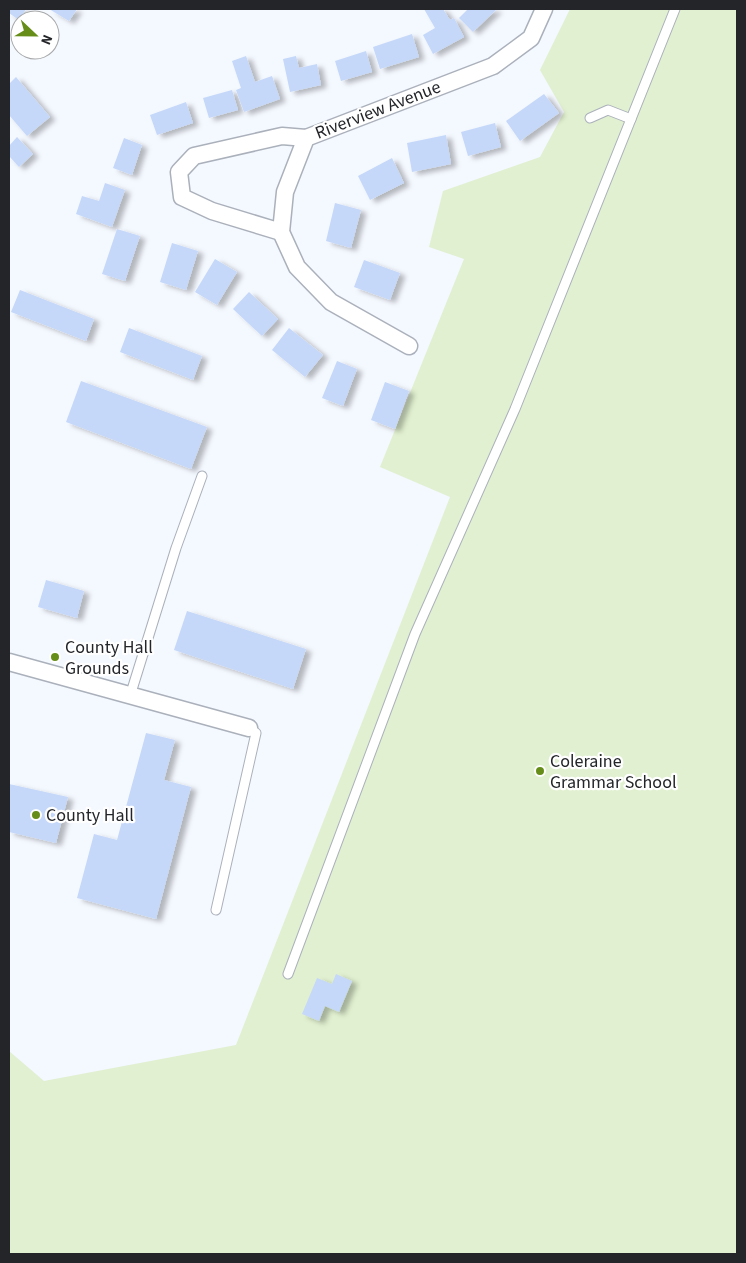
<svg xmlns="http://www.w3.org/2000/svg" width="746" height="1263" viewBox="0 0 746 1263" font-family="'Source Sans 3',sans-serif">
  <defs>
    <filter id="shadow"><feDropShadow dx="5.5" dy="3" stdDeviation="2.5" flood-color="#0004"/></filter>
  </defs>
  <rect width="100%" height="100%" fill="#f4f8ff"/>
  <path fill="#e1f0d0" d="M570,9H737V1254H9V1051L44,1081L236,1045L450,497L380,467L464,259L429,247L443,191L540,157L564,112L540,70Z"/>
  <g fill="#c5d8f9" filter="url(#shadow)">
    <path d="M9,9H26L19,20L9,13Z"/>
    <path d="M49,9H77L69,21Z"/>
    <path d="M424,9H443L450,20L454,18L464,37L433,54L423,35L435,28Z"/>
    <path d="M468,9H497L473,32L459,18Z"/>
    <path d="M412,34L419,57L380,69L373,47Z"/>
    <path d="M366,51L372,72L341,81L335,61Z"/>
    <path d="M246,56L255,82L272,76L280,99L244,112L236,90L241,88L232,61Z"/>
    <path d="M296,56L299,68L317,64L321,85L290,92L283,59Z"/>
    <path d="M16,77L50,117L27,136L9,115V84Z"/>
    <path d="M232,90L238,110L209,118L203,98Z"/>
    <path d="M544,94L559,113L520,141L506,121Z"/>
    <path d="M186,102L193,123L157,135L150,115Z"/>
    <path d="M495,123L501,147L468,156L461,132Z"/>
    <path d="M446,135L451,164L412,172L407,143Z"/>
    <path d="M17,137L33,154L19,167L9,156V146Z"/>
    <path d="M124,138L142,145L132,175L113,168Z"/>
    <path d="M392,158L404,183L370,200L358,176Z"/>
    <path d="M105,183L125,190L112,227L76,214L82,196L99,201Z"/>
    <path d="M335,203L361,210L351,248L326,241Z"/>
    <path d="M117,229L140,236L125,281L102,274Z"/>
    <path d="M172,243L198,251L186,290L160,282Z"/>
    <path d="M215,259L237,272L217,305L195,292Z"/>
    <path d="M364,260L400,273L390,300L354,287Z"/>
    <path d="M20,290L94,319L86,341L11,312Z"/>
    <path d="M249,292L278,319L262,336L233,309Z"/>
    <path d="M129,328L202,356L193,380L120,352Z"/>
    <path d="M289,328L323,355L305,377L272,350Z"/>
    <path d="M337,361L357,369L343,406L322,398Z"/>
    <path d="M81,381L207,427L191,469L66,422Z"/>
    <path d="M385,382L409,391L395,429L371,420Z"/>
    <path d="M46,580L84,591L77,618L38,607Z"/>
    <path d="M187,611L306,649L293,689L174,650Z"/>
    <path d="M146,733L175,740L164,780L191,787L156,919L77,898L94,834L117,840Z"/>
    <path d="M9,784L68,797L56,843L9,832Z"/>
    <path d="M336,974L352,981L339,1012L325,1006L319,1021L302,1014L317,978L332,984Z"/>
  </g>
  <g fill="none" stroke-linecap="round" stroke-linejoin="round">
    <g stroke="#abb1bb" stroke-width="11">
      <g id="service">
        <path d="M590,118L608,110L631,119"/>
        <path d="M130,696L176,548L202,476"/>
        <path d="M216,910L256,733L249,728"/>
        <path d="M288,974L415,634L515,409L675,9"/>
      </g>
    </g>
    <g stroke="#abb1bb" stroke-width="19">
      <g id="minor">
        <path d="M281,232L212,211L182,197L179,172L194,156L282,136L306,138"/>
        <path d="M409,346L331,302L297,267L281,232L285,192L306,138L493,66L531,38L544,9"/>
        <path d="M9,662L249,728"/>
      </g>
    </g>
    <use href="#service" stroke="#fff" stroke-width="9"/>
    <use href="#minor" stroke="#fff" stroke-width="16"/>
  </g>
  <g fill="#668d18" stroke="#fff" stroke-width="2">
    <circle cx="55" cy="657" r="5"/>
    <circle cx="540" cy="771" r="5"/>
    <circle cx="36" cy="815" r="5"/>
  </g>
  <g text-anchor="middle" dominant-baseline="central" stroke-width="4.5" stroke-linejoin="round" paint-order="stroke">
    <g font-size="18" fill="#232529" stroke="#fff">
      <text transform="translate(378 110) rotate(-21)">Riverview Avenue</text>
    </g>
    <g font-size="18" fill="#232529" stroke="#fff" text-anchor="start">
      <text x="65" y="647">County Hall<tspan x="65" dy="21">Grounds</tspan></text>
      <text x="550" y="761">Coleraine<tspan x="550" dy="21">Grammar School</tspan></text>
      <text x="46" y="815">County Hall</text>
    </g>
  </g>
  <rect width="746" height="1263" fill="none" stroke="#232529" stroke-width="20"/>
  <g transform="translate(35 35) rotate(112)"><circle r="24" fill="#ffffff" stroke="#a7a8a9"/>
  <path d="M0-4L9 19L0 12L-9 19Z" fill="#668d18"/>
  <text y="-8" font-size="14" font-weight="bold" text-anchor="middle" fill="#232529">N</text>
  </g>
</svg>
